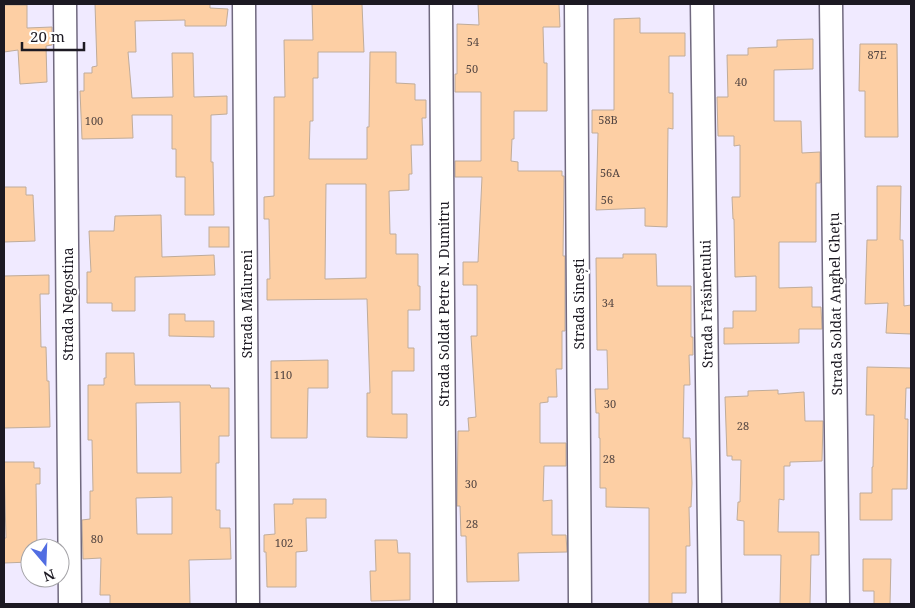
<svg xmlns="http://www.w3.org/2000/svg" width="915" height="608" viewBox="0 0 915 608" font-family="'Noto Serif',serif">
  <rect width="100%" height="100%" fill="#f0eaff"/>
  <g fill="#fdcfa4" stroke="#c0ac9a" fill-rule="evenodd">
    <path d="M95,4H210V8L228,9L226,26H185V20L135,21L136,52H128L132,98L173,97L172,53H193L194,97L227,96V114L211,115V162H213L214,215H185V177H176V149H172V115H132L133,138L82,139L80,91H84V73H92V67L97,66Z"/>
    <path d="M312,4H362L364,52H318V78H313V121H310L309,159H367V127H369L370,52H396V83L415,84V100H426V118H422L423,145H411L412,174H409V190L389,191L390,234H396V254H418V286H420V310H408V348H414V371H392V414H407V438L367,437V393H370L367,299L267,300V279H270L269,219H264V197L274,196V97H285L284,40H313ZM326,184H366V278L325,279Z"/>
    <path d="M478,4H559L560,27H543L544,63H547V111H514V139H512L511,161L518,162V171H562V176H564L563,256H565V331H562V369H556L557,397H548V402L540,403V443H566V466H544L543,501L552,500V535H566L567,552L518,553L519,581L467,582L466,536H461L460,506H457L458,431H469L468,418L476,417L471,336H477V285H463V262H478L482,177H455V161H481V92H455V74H457V24L479,25Z"/>
    <path d="M4,5H27V28L52,27V45L46,46L47,82L20,84L18,50L4,52Z"/>
    <path d="M640,18V33H685V56H669V93H673V129L668,128L667,227L645,226V208L596,210L598,133H592V110H614V19Z"/>
    <path d="M813,39V69L774,70V121H801L802,153L820,152V183H816V242H779V288L812,287V307H821L822,329H799V343L724,344V328H733V311H756V276L735,277L734,219H733L732,197H740V145L734,146V136H718L717,97H728L727,55H748V48L777,47V40Z"/>
    <path d="M860,44H897L898,137H865V91H859Z"/>
    <path d="M877,186H901L900,240H903L904,306L911,305V334L886,333L888,303L865,304L867,240H877Z"/>
    <path d="M4,187H26V195H33L35,241L4,242Z"/>
    <path d="M161,215L162,257L214,255L215,275L135,277V311H112V303H87V272H91L89,231H114L115,216Z"/>
    <rect x="209" y="227" width="20" height="20"/>
    <path d="M623,254H656L657,286H691V337H693V355H689L690,385H684L683,438H690L692,483L691,507H689L690,546H686V593H672V604H649V508L606,507V488H600V438H599V413H596L595,389H608L607,350H597L596,258H623Z"/>
    <path d="M49,275V294H40L41,347H46L47,381H49L50,427L4,428V276Z"/>
    <path d="M169,314H185V321H214V337L169,336Z"/>
    <path d="M106,353H134L135,385H210L211,388H229V436H219V463H216V510H220V528H230L231,559L189,560L190,604H110V595H100L101,558L83,559L82,520L90,519V491H93L92,440H88V385H104V378H106ZM180,402L181,473H137L136,403ZM172,497V534H137L136,498Z"/>
    <path d="M328,360V388H308L307,438H271V361Z"/>
    <path d="M867,367L911,368V388H906L905,419H908L907,489H892V520H860V493H872V467H873L874,415H866Z"/>
    <path d="M778,390V394L804,392L805,421H823L822,461L790,462V466H784V500L779,499L778,532H819V555H811L810,604H780L781,555H744V521L737,520L738,502H740L741,460H732V456H727L725,397L748,396V391Z"/>
    <path d="M4,462H34V468H40V484H36L37,548H30V562L4,563V538H6Z"/>
    <path d="M293,499H326V518H306L307,551L296,552V587H267L266,552H264V535L275,534L274,504H293Z"/>
    <path d="M375,540H397L398,553H410V600L371,601L370,571H376Z"/>
    <path d="M863,559H891L890,604H874V591H863Z"/>
  </g>
  <g fill="none" stroke-linecap="round" stroke-linejoin="round">
    <g stroke="#70697f" stroke-width="25">
      <g id="minor">
        <path d="M65,4L70,604"/>
        <path d="M244,4L248,604"/>
        <path d="M441,4L445,604"/>
        <path d="M576,4L580,604"/>
        <path d="M702,4L710,604"/>
        <path d="M831,4L838,604"/>
      </g>
    </g>
    <use href="#minor" stroke="#fff" stroke-width="22"/>
  </g>
  <g text-anchor="middle" dominant-baseline="central" stroke-width="4.5" stroke-linejoin="round" paint-order="stroke">
    <g font-size="11" fill="#544642">
      <text x="473" y="41">54</text>
      <text x="877" y="54">87E</text>
      <text x="472" y="68">50</text>
      <text x="741" y="81">40</text>
      <text x="608" y="119">58B</text>
      <text x="94" y="120">100</text>
      <text x="610" y="172">56A</text>
      <text x="607" y="199">56</text>
      <text x="608" y="302">34</text>
      <text x="283" y="374">110</text>
      <text x="610" y="403">30</text>
      <text x="743" y="425">28</text>
      <text x="609" y="458">28</text>
      <text x="471" y="483">30</text>
      <text x="472" y="523">28</text>
      <text x="97" y="538">80</text>
      <text x="284" y="542">102</text>
    </g>
    <g font-size="14" fill="#1c1922" stroke="#fff">
      <text transform="translate(67 304) rotate(-90)">Strada Negostina</text>
      <text transform="translate(246 304) rotate(-90)">Strada Mălureni</text>
      <text transform="translate(443 304) rotate(-90)">Strada Soldat Petre N. Dumitru</text>
      <text transform="translate(578 304) rotate(-90)">Strada Sinești</text>
      <text transform="translate(706 304) rotate(-91)">Strada Frăsinetului</text>
      <text transform="translate(835 304) rotate(-91)">Strada Soldat Anghel Ghețu</text>
    </g>
  </g>
  <rect width="915" height="608" fill="none" stroke="#1c1922" stroke-width="10"/>
  <g transform="translate(45 563) rotate(161)"><circle r="24" fill="#ffffff" stroke="#a4a3a7"/>
  <path d="M0-4L9 19L0 12L-9 19Z" fill="#516de2"/>
  <text y="-8" font-size="14" font-weight="bold" text-anchor="middle" fill="#1c1922">N</text>
  </g>
  <path d="M22 42v8h62v-8" fill="none" stroke="#1c1922" stroke-width="2.5"/>
  <text x="30" y="42" font-size="15" fill="#1c1922" stroke="#ffffff" stroke-width="4" paint-order="stroke">20 m</text>
</svg>
